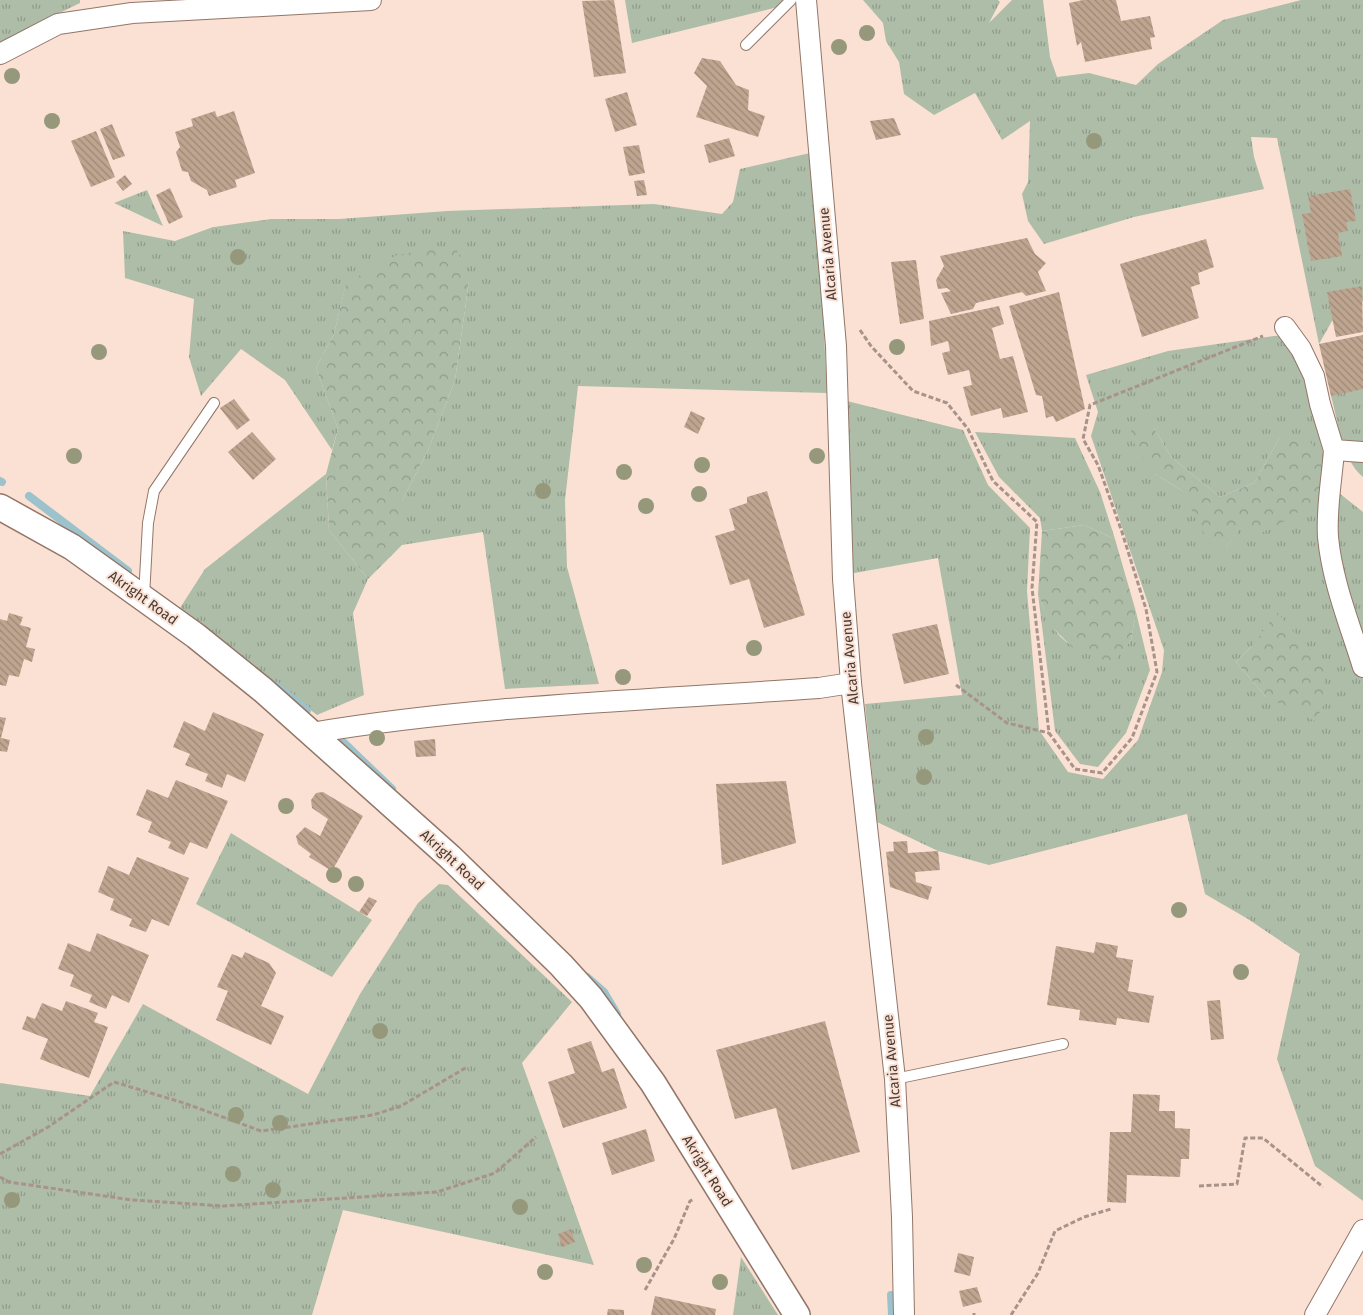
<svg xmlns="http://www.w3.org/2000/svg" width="1363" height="1315" viewBox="0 0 1363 1315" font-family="'Fira Sans',sans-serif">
  <defs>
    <pattern id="grass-tufts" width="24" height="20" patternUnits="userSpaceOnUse" patternTransform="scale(1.25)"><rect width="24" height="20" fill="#aebda8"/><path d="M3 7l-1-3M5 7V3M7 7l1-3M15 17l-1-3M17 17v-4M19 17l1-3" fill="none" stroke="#8f9b8a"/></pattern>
    <pattern id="forest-crowns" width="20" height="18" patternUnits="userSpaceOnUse" patternTransform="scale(1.25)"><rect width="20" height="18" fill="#aebda8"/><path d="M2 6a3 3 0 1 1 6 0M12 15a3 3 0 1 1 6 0" fill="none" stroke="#8f9b8a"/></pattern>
    <pattern id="building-back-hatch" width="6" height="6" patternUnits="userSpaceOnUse" patternTransform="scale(1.25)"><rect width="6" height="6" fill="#bea590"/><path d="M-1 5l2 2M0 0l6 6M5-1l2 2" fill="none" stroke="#9c8776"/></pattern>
  </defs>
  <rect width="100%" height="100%" fill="#fbe1d4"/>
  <g fill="url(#grass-tufts)" fill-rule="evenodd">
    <path d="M0,0H80V3L0,42Z"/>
    <path d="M625,0H793L794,3L632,43Z"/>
    <path d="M863,0H998L1000,2L989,23L1012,0H1043L1050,57L1057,77L1089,73L1136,85L1158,64L1223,20L1301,0H1363V301L1332,321L1319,344L1277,138L1251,137L1254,157L1264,189L1134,217L1044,244L1028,221L1022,194L1028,182L1030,121L1002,140L975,93L934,115L904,94L899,62L886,41L883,23Z"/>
    <path d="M810,153L820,253L827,393L578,386L565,500L567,567L599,684L505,689L483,532L402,545V501L428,450L455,380L469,281L346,284L334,334L316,368L338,429L332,450L285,380L241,349L201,396L189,357L194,299L125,278L123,231L175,241L213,227L163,226L114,203L147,190L163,226L214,227L271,219H339L447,211L654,204L722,214L733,202L740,169Z"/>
    <path d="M1296,335L1310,387L1327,473L1339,493L1363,512V1201L1315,1166L1277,1059L1300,954L1248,919L1205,894L1187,814L989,865L938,851L877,822L865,704L962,695L938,558L849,574L847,401L963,430L988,485L1030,528L1027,591L1039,730L1068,772L1103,779L1138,740L1162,672L1164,650L1091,436L1098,412L1086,375L1168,351L1274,336ZM1154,428L1171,457L1220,497L1254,483L1280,437L1244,523L1226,547L1181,490L1155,474ZM1252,646L1266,697L1236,662Z"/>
    <path d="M1363,380V477C1342,460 1338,421 1331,396Z"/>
    <path d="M975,432L1075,438L1100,492L1115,539L1084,525L1042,531L1040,518L999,477Z"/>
    <path d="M326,474L329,530L368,579L353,613L364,695L317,715L180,608L205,569Z"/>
    <path d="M1038,594C1056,642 1065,646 1113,662L1131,640L1136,612L1150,670L1126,733L1098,767L1080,764L1055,731Z"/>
    <path d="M231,833L372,920L332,977L196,904Z"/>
    <path d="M439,884L448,885L572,1002L522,1063L594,1265L343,1210L312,1315H0V1083L90,1096L143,1004L308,1094L360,994L418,903Z"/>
    <path d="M741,1257L778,1315H733Z"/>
  </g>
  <g fill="url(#forest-crowns)">
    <path d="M455,245L469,281L455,380L428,450L402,501V545L368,579L329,530L326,474L338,429L316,368L334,334L346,283L397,255Z"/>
    <path d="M1130,427L1154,428L1171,457L1220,497L1254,483L1280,437L1310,441L1327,473L1314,502L1278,525L1261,533L1244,524L1226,547H1211L1181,490L1155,474L1136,449Z"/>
    <path d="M1084,525L1115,539L1136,612L1131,640L1113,663L1074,649L1050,625L1038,594L1042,531Z"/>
    <path d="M1277,612L1324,669V704L1315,721L1266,697L1236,662L1252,646Z"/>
  </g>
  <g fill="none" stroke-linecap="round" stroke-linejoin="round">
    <g stroke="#9cc2cc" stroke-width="8">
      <path d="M0,481L2,482"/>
      <path d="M29,496L128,571"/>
      <path d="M277,686L307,710"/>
      <path d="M340,739L392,789"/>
      <path d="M587,977L604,992L617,1014"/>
      <path d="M891,1295L892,1315"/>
    </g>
  </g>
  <g fill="url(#building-back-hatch)">
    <path d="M614,0L626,73L594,77L582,1Z"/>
    <path d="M1083,0H1116L1121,21L1150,16L1155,37L1150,38L1152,49L1085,62L1081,42L1077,46L1069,3Z"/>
    <path d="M702,58L720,61L736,85L749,90L748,110L765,116L758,137L696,117L707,86L694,73Z"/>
    <path d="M627,92L637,125L615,132L605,99Z"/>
    <path d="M215,111L217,117L234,111L255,173L235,180L237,187L209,196L207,190L191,181L188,172L182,171L176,152L180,147L175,132L193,126L191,119Z"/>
    <path d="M894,118L901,135L876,140L870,121Z"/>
    <path d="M112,124L125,156L113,160L100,129Z"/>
    <path d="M96,131L115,177L91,187L71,141Z"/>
    <path d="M729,138L735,156L709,163L704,145Z"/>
    <path d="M639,145L645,173L629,176L623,147Z"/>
    <path d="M125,175L132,184L123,191L116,182Z"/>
    <path d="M644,180L647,195L637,196L634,181Z"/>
    <path d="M170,188L183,217L169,224L156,195Z"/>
    <path d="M1350,189L1356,221L1346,222L1348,231L1338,233L1342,256L1311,261L1302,214L1311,213L1308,196Z"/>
    <path d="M1027,238L1035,254L1046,263L1038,272L1046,291L1026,296L1022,292L976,303L973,309L951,314L941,293L951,291L947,288L938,289L936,280L944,266L940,256Z"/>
    <path d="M1206,239L1214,267L1198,273L1200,284L1191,287L1199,318L1142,337L1120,264Z"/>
    <path d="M916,260L924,319L900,324L891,262Z"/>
    <path d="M1362,286L1363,332L1336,337L1327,292Z"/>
    <path d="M1059,292L1085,409L1056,422L1053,416L1046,418L1042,396L1036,395L1009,306Z"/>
    <path d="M999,306L1004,324L992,328L1000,359L1013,356L1028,412L1003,418L1001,408L971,416L963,387L972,385L969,370L948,375L942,353L950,351L948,341L931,346L929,321Z"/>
    <path d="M1363,335V389L1331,396L1319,344Z"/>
    <path d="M234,399L250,420L237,430L220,408Z"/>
    <path d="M691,411L705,418L698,434L684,427Z"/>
    <path d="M252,432L276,459L253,480L228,452Z"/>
    <path d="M767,491L805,615L764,628L749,579L730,585L715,536L735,530L729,509L747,503V497Z"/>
    <path d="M9,613L23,617L20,625L31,628L26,647L35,649L32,662L24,659L19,677L9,675L6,686L0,685V619L7,621Z"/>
    <path d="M937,624L949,674L904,684L892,634Z"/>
    <path d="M213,712L264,734L245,782L227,774L222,788L205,781L208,774L185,765L190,754L173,747L184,721L205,731Z"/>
    <path d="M0,717L6,718L1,738L10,740L7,752L0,751Z"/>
    <path d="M435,739L436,756L416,757L414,741Z"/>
    <path d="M176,780L228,801L207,849L190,842L184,855L168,848L171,842L148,832L152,822L136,815L147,789L168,798Z"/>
    <path d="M786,781L796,843L722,865L716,784Z"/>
    <path d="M323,792L363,816L332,871L309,857L311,854L298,844L296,836L305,827L320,836L328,819L312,808L311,800L316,793Z"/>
    <path d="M907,841L908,853L938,851L940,870L915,872L916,882L932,887L928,900L890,887L886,852L894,851L893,842Z"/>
    <path d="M137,857L189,878L169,926L152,919L146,932L129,926L132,919L110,910L114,899L98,892L108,866L129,875Z"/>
    <path d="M369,897L377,901L367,916L359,912Z"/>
    <path d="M97,933L149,955L129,1003L112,995L106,1009L89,1002L92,995L70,986L74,975L58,969L68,943L90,952Z"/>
    <path d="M1096,942L1118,946L1116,957L1133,960L1128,991L1154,996L1149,1023L1117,1018L1116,1025L1079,1020L1080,1010L1047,1005L1056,946L1094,953Z"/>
    <path d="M245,952L269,963L276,973L261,1006L284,1016L271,1045L216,1020L228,991L217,987L232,954L242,958Z"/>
    <path d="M1220,1000L1224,1039L1211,1040L1207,1001Z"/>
    <path d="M66,1001L98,1013L94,1022L108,1027L89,1078L40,1059L48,1039L22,1029L27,1016L35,1019L42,1003L62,1011Z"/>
    <path d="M825,1021L860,1152L792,1170L776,1108L735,1119L716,1050Z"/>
    <path d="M591,1041L602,1072L614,1068L627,1108L563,1128L548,1082L575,1073L567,1049Z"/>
    <path d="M1133,1094L1160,1095L1159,1111H1175V1128L1190,1129L1189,1159H1181L1180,1177L1127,1175L1126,1203L1107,1202L1110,1132H1131Z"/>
    <path d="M646,1129L655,1161L612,1175L602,1143Z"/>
    <path d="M571,1229L575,1242L562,1247L558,1234Z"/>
    <path d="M958,1253L974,1257L970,1276L954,1272Z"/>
    <path d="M977,1287L982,1302L963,1307L959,1291Z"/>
    <path d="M655,1296L716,1309L715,1315H651Z"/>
    <path d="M608,1309L624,1310V1315H607Z"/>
  </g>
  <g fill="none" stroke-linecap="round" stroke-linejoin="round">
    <g stroke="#927668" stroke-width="12">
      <g id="service">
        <path d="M746,45L791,0"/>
        <path d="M144,597L148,523L154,491L214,403"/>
        <path d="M895,1079L1063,1044"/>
      </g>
    </g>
    <g stroke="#927668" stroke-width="22">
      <g id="minor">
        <path d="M806,0L836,346L843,579L851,683L895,1079L902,1217L904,1315"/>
        <path d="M0,54L58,24L132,13L371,0"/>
        <path d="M1285,327L1301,349L1314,376L1320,404L1334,450L1363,452"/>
        <path d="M1334,450C1332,479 1326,508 1328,537C1332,581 1350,625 1363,667"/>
        <path d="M311,733C476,705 652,700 819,688L851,683"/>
        <path d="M1315,1315L1363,1230"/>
      </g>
    </g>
    <g stroke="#927668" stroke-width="28">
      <path id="tertiary" d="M0,507L72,547L196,636L263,690L450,857L561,965L591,998L653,1083L797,1315"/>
    </g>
    <g stroke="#a7938a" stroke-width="3" stroke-dasharray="5 2.5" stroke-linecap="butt">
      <path d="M860,330L871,346L913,391L947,403L968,429L993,481L1037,522L1032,588L1049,733L1075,769L1102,773L1132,738L1157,672L1146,609L1122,532L1098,465L1083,439L1090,405L1263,336"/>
      <path d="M956,685L1007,723L1049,733"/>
      <path d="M0,1154L48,1127L114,1082L184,1103L261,1131L373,1115L401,1106L467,1067"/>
      <path d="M0,1177L9,1182L132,1200L223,1206L437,1192L495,1173L536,1137"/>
      <path d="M1199,1186L1237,1184L1245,1138H1263L1323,1187"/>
      <path d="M645,1290L674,1239L690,1201L694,1199"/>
      <path d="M974,1313V1315"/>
      <path d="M1011,1315L1038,1273L1055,1231L1084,1217L1111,1209"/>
    </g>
    <use href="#service" stroke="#fff" stroke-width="10"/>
    <use href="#minor" stroke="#fff" stroke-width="20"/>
    <use href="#tertiary" stroke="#fff" stroke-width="25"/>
  </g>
  <g fill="#95987b">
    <circle cx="867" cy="33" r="8"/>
    <circle cx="839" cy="47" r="8"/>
    <circle cx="12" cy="76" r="8"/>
    <circle cx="52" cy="121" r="8"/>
    <circle cx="1094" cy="141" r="8"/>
    <circle cx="238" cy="257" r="8"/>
    <circle cx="897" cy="347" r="8"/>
    <circle cx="99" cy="352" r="8"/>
    <circle cx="74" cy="456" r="8"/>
    <circle cx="817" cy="456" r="8"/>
    <circle cx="702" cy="465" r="8"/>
    <circle cx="624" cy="472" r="8"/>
    <circle cx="543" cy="491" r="8"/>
    <circle cx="699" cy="494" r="8"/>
    <circle cx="646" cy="506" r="8"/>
    <circle cx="754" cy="648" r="8"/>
    <circle cx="623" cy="677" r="8"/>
    <circle cx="926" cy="737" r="8"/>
    <circle cx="377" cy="738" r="8"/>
    <circle cx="924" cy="777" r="8"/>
    <circle cx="286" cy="806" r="8"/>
    <circle cx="334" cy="875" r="8"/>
    <circle cx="356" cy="884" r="8"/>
    <circle cx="1179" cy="910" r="8"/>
    <circle cx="1241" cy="972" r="8"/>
    <circle cx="380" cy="1031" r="8"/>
    <circle cx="236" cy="1115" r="8"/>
    <circle cx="280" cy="1123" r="8"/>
    <circle cx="233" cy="1174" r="8"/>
    <circle cx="273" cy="1190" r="8"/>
    <circle cx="12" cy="1200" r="8"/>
    <circle cx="520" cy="1207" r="8"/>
    <circle cx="644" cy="1265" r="8"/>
    <circle cx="545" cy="1272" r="8"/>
    <circle cx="720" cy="1282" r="8"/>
  </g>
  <g text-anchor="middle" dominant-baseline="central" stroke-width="4" stroke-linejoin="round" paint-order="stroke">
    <g font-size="14" fill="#463a34" stroke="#fbe1d4">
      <text transform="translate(828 254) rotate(-95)">Alcaria Avenue</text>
      <text transform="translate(143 598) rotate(36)">Akright Road</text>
      <text transform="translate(850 658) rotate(-95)">Alcaria Avenue</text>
      <text transform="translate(452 860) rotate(43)">Akright Road</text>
      <text transform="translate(892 1061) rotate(-95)">Alcaria Avenue</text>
      <text transform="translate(707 1171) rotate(58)">Akright Road</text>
    </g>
  </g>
</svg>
